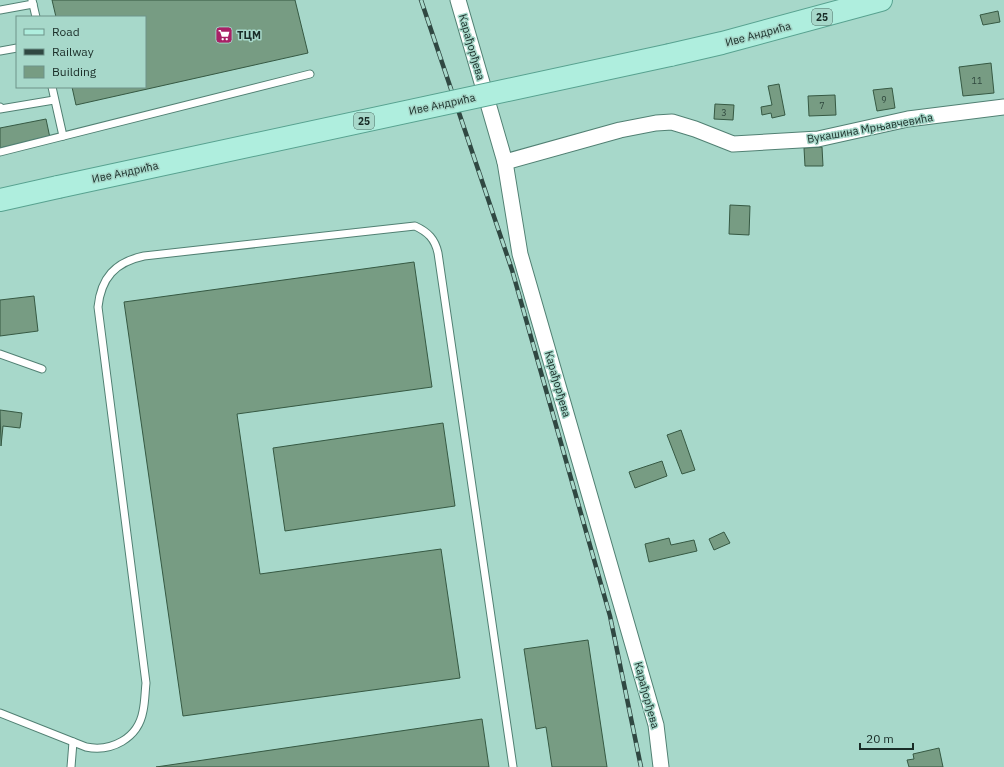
<svg xmlns="http://www.w3.org/2000/svg" width="1004" height="767" viewBox="0 0 1004 767" font-family="'IBM Plex Sans',sans-serif">
  <rect width="100%" height="100%" fill="#a7d8ca"/>
  <g fill="#779c83" stroke="#365943">
    <path d="M52,0H295L308,53L76,105L72,87H145V17H56Z"/>
    <path d="M998,11L1000,22L983,25L980,15Z"/>
    <path d="M991,63L994,93L963,96L959,67Z"/>
    <path d="M779,84L785,115L772,118L771,113L762,115L761,107L772,105L768,86Z"/>
    <path d="M892,88L895,108L877,111L873,90Z"/>
    <path d="M835,95L836,115L809,116L808,96Z"/>
    <path d="M715,104L734,105L733,120L714,119Z"/>
    <path d="M46,119L50,138L0,148V128Z"/>
    <path d="M822,147L823,166H805L804,148Z"/>
    <path d="M730,205L750,206L749,235L729,234Z"/>
    <path d="M414,262L432,387L237,414L260,574L441,549L460,678L183,716L124,302Z"/>
    <path d="M34,296L38,331L0,336V300Z"/>
    <path d="M0,410L22,413L20,428L3,426L1,446Z"/>
    <path d="M443,423L455,506L285,531L273,448Z"/>
    <path d="M681,430L695,470L682,474L667,435Z"/>
    <path d="M662,461L667,476L635,488L629,472Z"/>
    <path d="M724,532L730,543L714,550L709,539Z"/>
    <path d="M669,538L671,545L694,540L697,551L649,562L645,544Z"/>
    <path d="M588,640L607,767H552L546,727L536,729L524,649Z"/>
    <path d="M482,719L489,767H156Z"/>
    <path d="M939,748L943,767H909L907,760L914,759L913,754Z"/>
  </g>
  <g fill="none" stroke-linecap="round" stroke-linejoin="round">
    <g stroke="#518073" stroke-width="9">
      <g id="lane">
        <path d="M32,0L36,17"/>
        <path d="M0,10L33,4"/>
        <path d="M0,51L17,48"/>
        <path d="M52,87L63,136"/>
        <path d="M0,107V109L54,100"/>
        <path d="M0,152L310,74"/>
        <path d="M0,354L42,369"/>
        <path d="M0,713L86,747C111,752 138,739 143,711C145,702 145,692 146,683L98,307C101,278 115,262 144,256L415,226C428,232 435,239 438,253L513,767"/>
        <path d="M71,767L73,742"/>
      </g>
    </g>
    <g stroke="#518073" stroke-width="17">
      <g id="street">
        <path d="M458,0L505,162L520,254L656,725L661,767"/>
        <path d="M505,162L620,130L656,123L672,122L695,129L733,144L818,139L908,119L1004,107"/>
      </g>
    </g>
    <g stroke="#58a290" stroke-width="24">
      <g id="primary">
        <path d="M670,55L722,43L881,0"/>
        <path d="M0,200L58,187"/>
      </g>
    </g>
    <use href="#lane" stroke="#fff" stroke-width="7"/>
    <use href="#street" stroke="#fff" stroke-width="15"/>
    <use href="#primary" stroke="#afeede" stroke-width="22"/>
    <g stroke="#304842" stroke-width="4.5">
      <path id="rail" d="M421,0L512,270L610,616L641,767"/>
    </g>
    <use href="#rail" stroke="#a7d8ca" stroke-width="3" stroke-dasharray="9" stroke-linecap="butt"/>
    <g stroke="#58a290" stroke-width="24" stroke-linecap="butt">
      <path id="primary-bridge" d="M58,187L670,55"/>
    </g>
    <use href="#primary-bridge" stroke="#afeede" stroke-width="22"/>
  </g>
  <defs>
    <g id="supermarket-square" transform="scale(0.9)"><rect x="-9" y="-9" width="18" height="18" rx="4" fill="#a92066" stroke="#a7d8ca"/><path d="M-6-5.5h2.5l.6 2H6L4.5 2H-2.5L-4.4-4H-6ZM-1.5 3.2a1.3 1.3 0 1 0 .1 0ZM3 3.2a1.3 1.3 0 1 0 .1 0Z" fill="#fff"/></g>
  </defs>
  <g fill-rule="evenodd">
    <use href="#supermarket-square" x="224" y="35"/>
  </g>
  <g text-anchor="middle" dominant-baseline="central" stroke-width="3" stroke-linejoin="round" paint-order="stroke">
    <g font-size="9" fill="#30483e">
      <text x="977" y="80">11</text>
      <text x="884" y="99">9</text>
      <text x="822" y="105">7</text>
      <text x="724" y="112">3</text>
    </g>
    <g fill="#a7d8ca" stroke="#446058" stroke-width="1">
      <rect x="812" y="9" width="20" height="16" rx="3"/>
      <rect x="354" y="113" width="20" height="16" rx="3"/>
    </g>
    <g font-size="10" font-weight="bold" fill="#192c27">
      <text x="822" y="17">25</text>
      <text x="364" y="121">25</text>
    </g>
    <g font-size="11" fill="#192c27" stroke="#a7d8ca">
      <text transform="translate(758 34) rotate(-15)">Иве Андрића</text>
      <text transform="translate(472 47) rotate(74)">Карађорђева</text>
      <text transform="translate(442 104) rotate(-12)">Иве Андрића</text>
      <text transform="translate(870 128) rotate(-10)">Вукашина Мрњавчевића</text>
      <text transform="translate(125 172) rotate(-12)">Иве Андрића</text>
      <text transform="translate(558 384) rotate(74)">Карађорђева</text>
      <text transform="translate(647 695) rotate(75)">Карађорђева</text>
    </g>
    <g font-size="11" font-weight="bold" fill="#192c27" stroke="#a7d8ca" text-anchor="start">
      <text x="237" y="35">ТЦМ</text>
    </g>
  </g>
  <rect x="16" y="16" width="130" height="72" fill="#a7d8ca" stroke="#6e9389"/>
  <rect x="24" y="29" width="20" height="6" fill="#afeede" stroke="#6e9389"/>
  <text x="52" y="36" font-size="12" fill="#192c27">Road</text>
  <rect x="24" y="49" width="20" height="6" fill="#304842" stroke="#6e9389"/>
  <text x="52" y="56" font-size="12" fill="#192c27">Railway</text>
  <rect x="24" y="66" width="20" height="12" fill="#779c83" stroke="#6e9389"/>
  <text x="52" y="76" font-size="12" fill="#192c27">Building</text>
  <path d="M860 743v6h53v-6" fill="none" stroke="#192c27" stroke-width="2"/>
  <text x="866" y="743" font-size="12" fill="#192c27" stroke="#a7d8ca" stroke-width="3" paint-order="stroke">20 m</text>
</svg>
